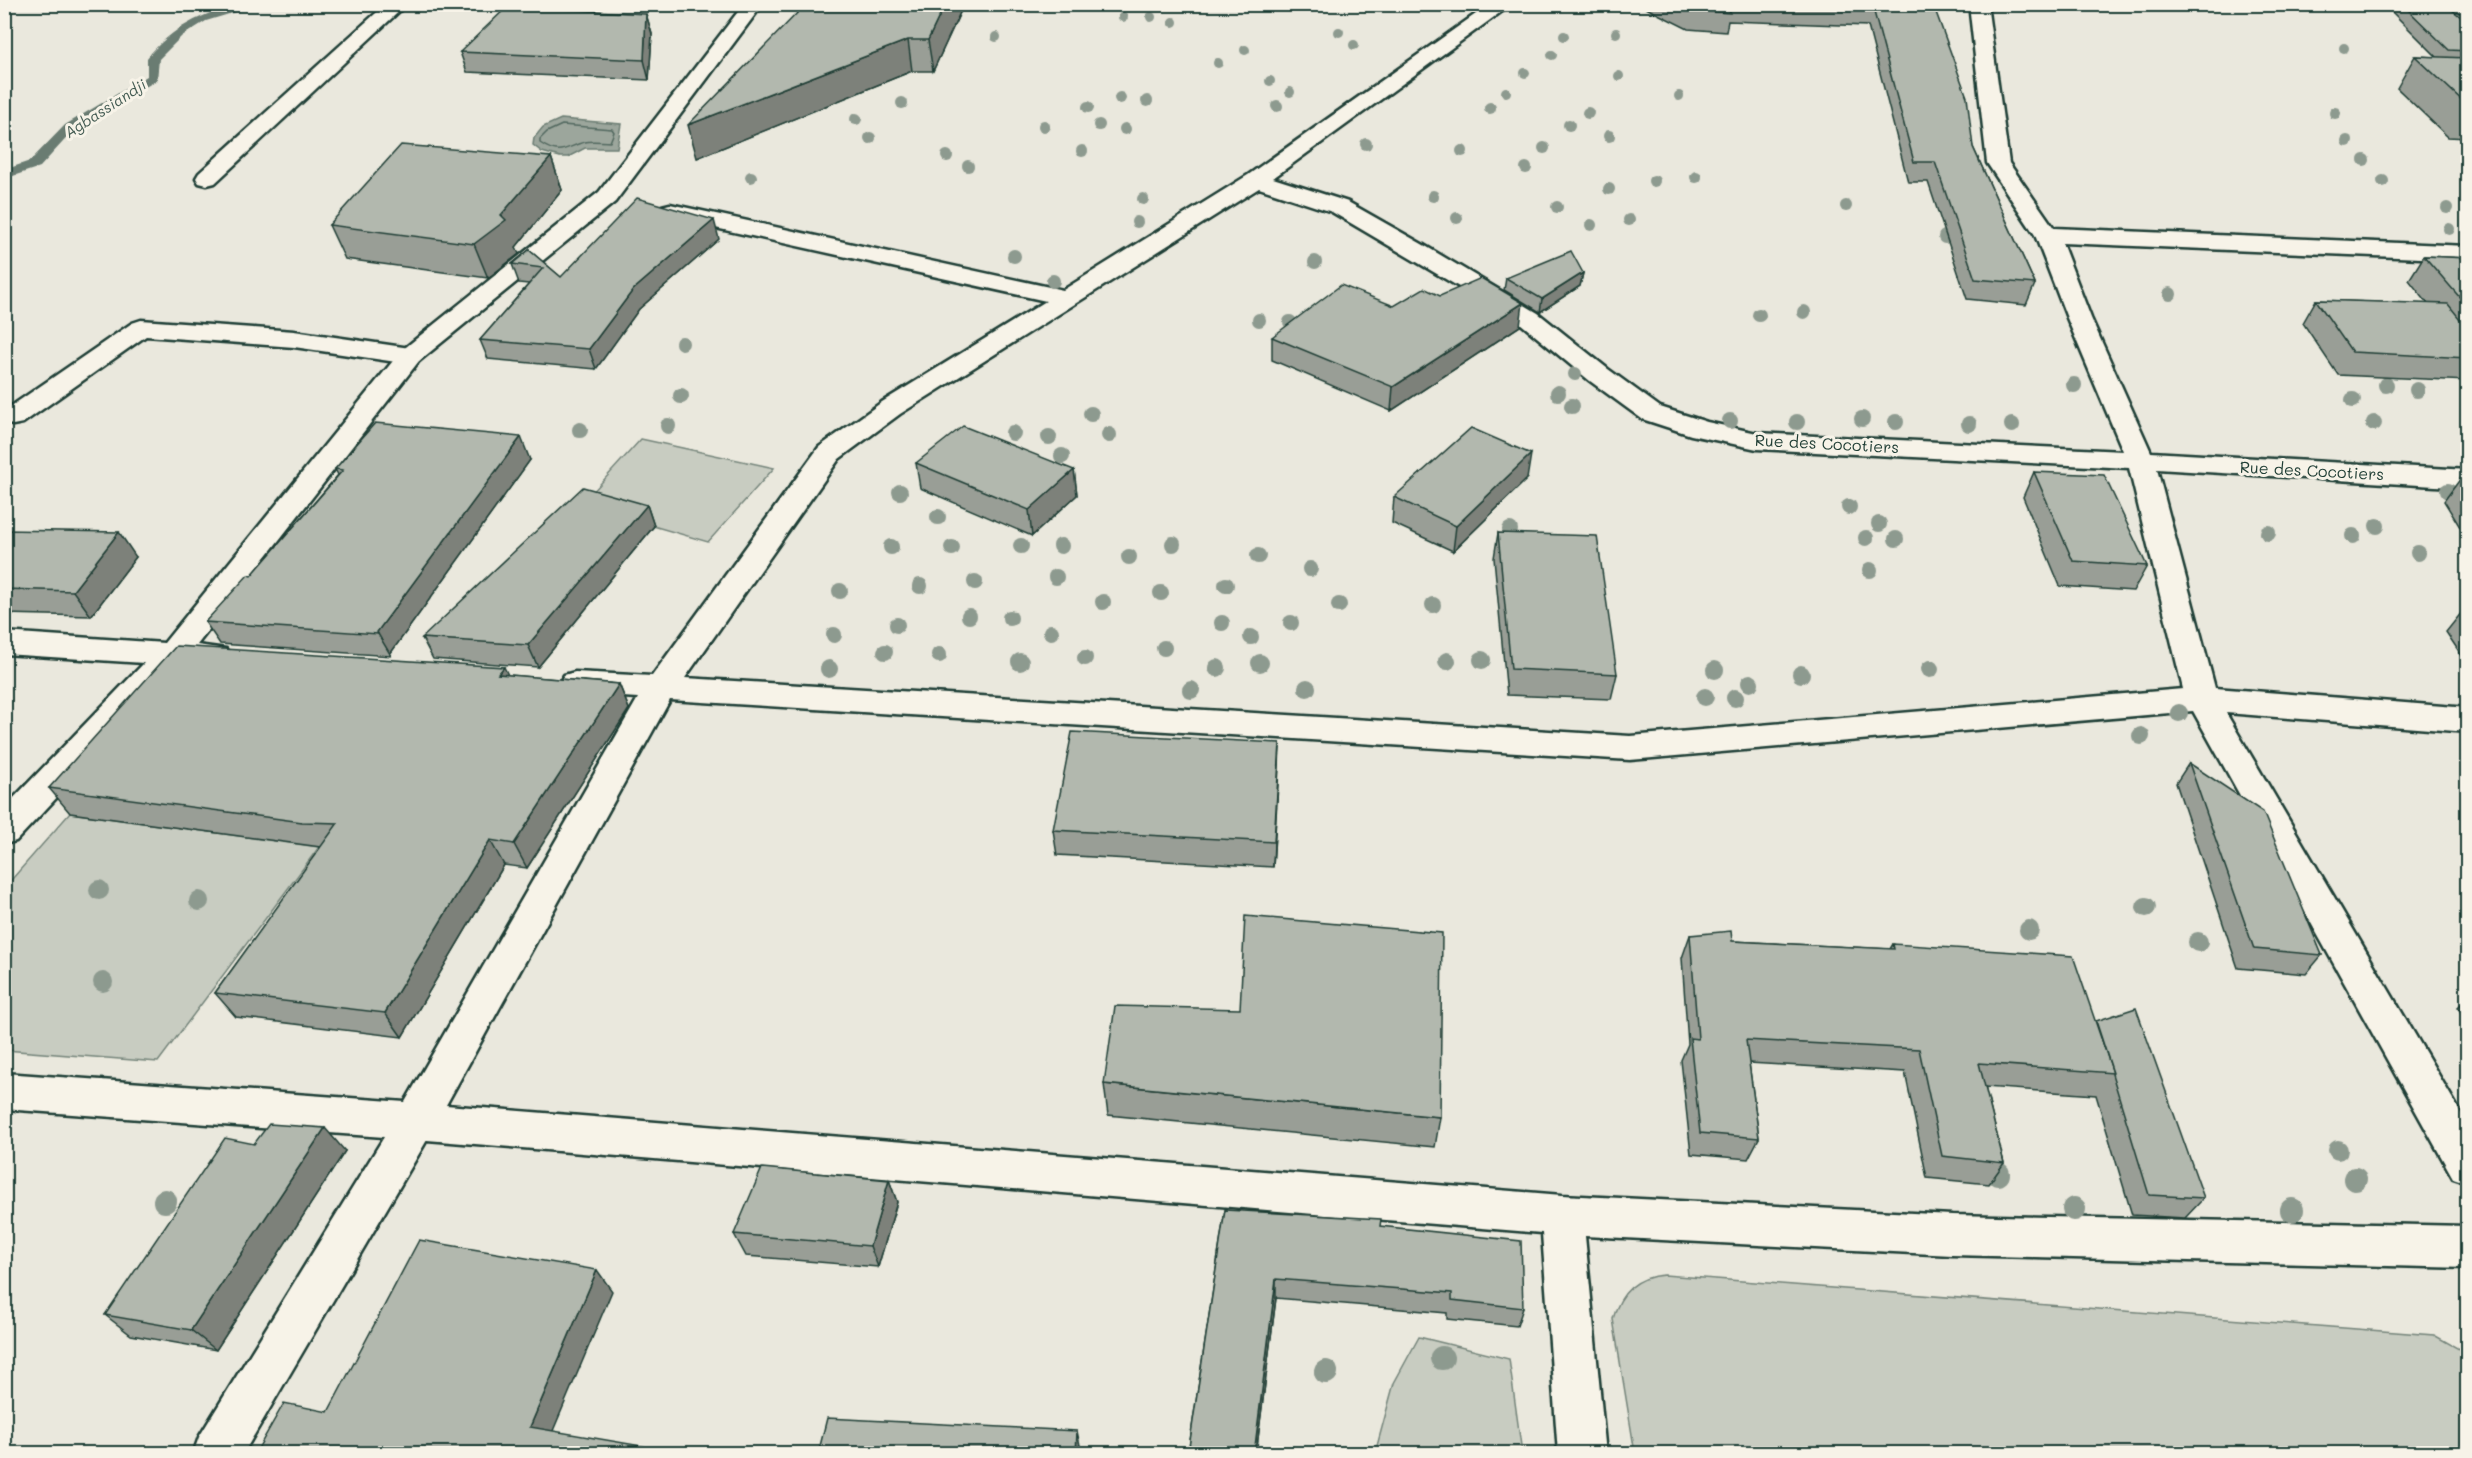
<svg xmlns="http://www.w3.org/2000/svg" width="2472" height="1458" viewBox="0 0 2472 1458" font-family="Mali,sans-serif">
  <rect width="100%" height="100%" fill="#eae8dd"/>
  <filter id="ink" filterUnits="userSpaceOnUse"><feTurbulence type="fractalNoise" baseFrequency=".0167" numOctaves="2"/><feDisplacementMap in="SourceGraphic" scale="12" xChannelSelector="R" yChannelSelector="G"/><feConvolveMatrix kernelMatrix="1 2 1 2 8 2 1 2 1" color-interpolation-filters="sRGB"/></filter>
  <g filter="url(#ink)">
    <g fill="#c8ccc1" stroke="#74847a" stroke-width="1.5">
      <path d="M641,439L774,468L708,542L581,505Z"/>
      <path d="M70,813L319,847L158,1062L5,1050V887Z"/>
      <path d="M1664,1275L2434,1335L2459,1349L2467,1360V1453H1635L1613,1319C1620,1292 1636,1277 1664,1275Z"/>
      <path d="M1419,1337L1509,1359L1522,1453H1355L1377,1446L1394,1383Z"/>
    </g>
    <path fill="#9ca69c" stroke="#6a7c72" stroke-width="1.5" d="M561,119L621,124L617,148H585L568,157H560L542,152L533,145L534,138L543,127Z"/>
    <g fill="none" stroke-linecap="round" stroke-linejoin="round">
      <path stroke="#51675e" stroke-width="1.5" d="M562,125L612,129L614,132L610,142C602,142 593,140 585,142C565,147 561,157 540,143V139L547,132Z"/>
      <path fill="#6a7c72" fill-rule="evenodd" d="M239,4H262L206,21L182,36L159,59L157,80L73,131L40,167L4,179V170L30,161L65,125L147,76V58C171,28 203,13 239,4Z"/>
      <g stroke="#1f3d34" stroke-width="5">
        <path id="service" d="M141,320L294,331L410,348L419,351L423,356L419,361L410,364L294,347L146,336L23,423L13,425L4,423V411L132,323Z"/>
      </g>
      <g stroke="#1f3d34" stroke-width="5">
        <g id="minor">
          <path d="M386,4H407L215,183L207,185L199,183L196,178L199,173Z"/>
          <path d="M744,4H763L615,202L419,361L197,645L226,649L231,657L226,665L215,668L180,666L16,841L4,844V808L144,663L4,654V632L164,643L401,351L599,192Z"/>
          <path d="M1490,4H1512L1273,178L1348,202L1422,244L1538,313L1608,369L1660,407L1707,422L1757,433L2123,451L2067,318L2035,235L1987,163L1969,4H1987L2009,163L2054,228L2468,246V260L2062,243L2091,318L2151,452L2468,470V488L2157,469L2215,688L2468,708V732L2226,713L2468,1125V1183L2453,1178L2193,711L1630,760L670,700L446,1105L1562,1195L1952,1215L2468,1226V1268L1952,1255L1585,1236L1606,1454H1558L1542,1233L427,1140L243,1454H193L199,1437L384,1137L4,1109V1073L405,1102L638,698L575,694L564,691L559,683L564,675L575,672L652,676L819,447L882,402L1046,301L670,218L662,216L659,211L662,206L670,204L1063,290L1248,175ZM1259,188L1332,212L1520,323L1590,381L1642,419L1691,435L1757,449L2129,468L2183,689L1630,736L685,678L839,459L900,414Z"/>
        </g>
      </g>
      <use href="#service" fill="#f7f3e8" fill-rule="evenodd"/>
      <use href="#minor" fill="#f7f3e8" fill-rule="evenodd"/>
    </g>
    <g fill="#8d9a8f">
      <circle cx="1123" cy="17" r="5"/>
      <circle cx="1151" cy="17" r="5"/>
      <circle cx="1173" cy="22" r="5"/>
      <circle cx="1339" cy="32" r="5"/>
      <circle cx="1616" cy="33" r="5"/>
      <circle cx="1564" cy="36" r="5"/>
      <circle cx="996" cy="37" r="5"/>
      <circle cx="1354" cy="45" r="5"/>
      <circle cx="2344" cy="48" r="5"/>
      <circle cx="1245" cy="50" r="5"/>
      <circle cx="1552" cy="55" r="5"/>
      <circle cx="1218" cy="63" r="5"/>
      <circle cx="1525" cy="73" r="5"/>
      <circle cx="1619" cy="76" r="5"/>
      <circle cx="1270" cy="81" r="5"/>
      <circle cx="1290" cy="92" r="5"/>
      <circle cx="1506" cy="92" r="5"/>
      <circle cx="1679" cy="96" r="5"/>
      <circle cx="1120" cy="98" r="6"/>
      <circle cx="1147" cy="101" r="6"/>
      <circle cx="902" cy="103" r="6"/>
      <circle cx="1277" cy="106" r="6"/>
      <circle cx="1088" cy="107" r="6"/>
      <circle cx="1490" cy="108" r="6"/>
      <circle cx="1588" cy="113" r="6"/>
      <circle cx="2335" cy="113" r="6"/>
      <circle cx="856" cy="119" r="6"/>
      <circle cx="1099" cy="125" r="6"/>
      <circle cx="1569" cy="125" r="6"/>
      <circle cx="1044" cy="126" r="6"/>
      <circle cx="1125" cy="129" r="6"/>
      <circle cx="1609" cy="136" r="6"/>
      <circle cx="870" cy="138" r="6"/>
      <circle cx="2347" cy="141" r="6"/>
      <circle cx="1366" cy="144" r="6"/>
      <circle cx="1544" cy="148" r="6"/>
      <circle cx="1082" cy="151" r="6"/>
      <circle cx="1462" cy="151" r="6"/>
      <circle cx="947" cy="156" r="6"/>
      <circle cx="2364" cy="160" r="6"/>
      <circle cx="968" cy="166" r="6"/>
      <circle cx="1526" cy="168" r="6"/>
      <circle cx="751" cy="177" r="6"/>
      <circle cx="1696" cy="177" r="6"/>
      <circle cx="1654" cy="181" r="6"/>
      <circle cx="2383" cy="181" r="6"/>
      <circle cx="1609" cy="189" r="6"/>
      <circle cx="1433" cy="196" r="6"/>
      <circle cx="1143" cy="199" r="6"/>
      <circle cx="1846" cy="206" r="6"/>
      <circle cx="1557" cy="207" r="6"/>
      <circle cx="2447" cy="208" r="6"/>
      <circle cx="1457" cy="218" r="6"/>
      <circle cx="1629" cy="220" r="6"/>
      <circle cx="1137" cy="222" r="6"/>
      <circle cx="1591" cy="225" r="6"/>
      <circle cx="2449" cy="229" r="6"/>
      <circle cx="1945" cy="237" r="7"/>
      <circle cx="1014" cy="256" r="7"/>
      <circle cx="1315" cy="262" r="7"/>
      <circle cx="1053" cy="281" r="7"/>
      <circle cx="2170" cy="294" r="7"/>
      <circle cx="1804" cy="312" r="7"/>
      <circle cx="1759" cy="315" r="7"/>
      <circle cx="1259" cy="320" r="7"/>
      <circle cx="1290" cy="322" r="7"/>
      <circle cx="682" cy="343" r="7"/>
      <circle cx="1575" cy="374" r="7"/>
      <circle cx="2074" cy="385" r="8"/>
      <circle cx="2386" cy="385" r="8"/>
      <circle cx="2417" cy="390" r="8"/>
      <circle cx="1558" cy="393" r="8"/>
      <circle cx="681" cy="396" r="8"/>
      <circle cx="2353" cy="400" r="8"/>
      <circle cx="1572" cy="406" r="8"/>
      <circle cx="1091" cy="414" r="8"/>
      <circle cx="1862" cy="419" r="8"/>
      <circle cx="1730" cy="421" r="8"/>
      <circle cx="1797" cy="422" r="8"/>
      <circle cx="1896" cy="422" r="8"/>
      <circle cx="2374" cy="423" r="8"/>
      <circle cx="1969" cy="424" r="8"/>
      <circle cx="2012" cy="425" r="8"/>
      <circle cx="668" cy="426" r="8"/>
      <circle cx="580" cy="430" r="8"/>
      <circle cx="1013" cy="433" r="8"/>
      <circle cx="1109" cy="435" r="8"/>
      <circle cx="1049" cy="437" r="8"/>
      <circle cx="1062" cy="456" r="8"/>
      <circle cx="2448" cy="491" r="8"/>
      <circle cx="900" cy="492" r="8"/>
      <circle cx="1849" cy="507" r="8"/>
      <circle cx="938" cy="517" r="8"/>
      <circle cx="1879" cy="524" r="8"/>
      <circle cx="2377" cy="526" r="8"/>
      <circle cx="1510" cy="530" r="8"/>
      <circle cx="2268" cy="533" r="8"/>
      <circle cx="2353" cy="536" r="8"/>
      <circle cx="1866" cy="538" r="8"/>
      <circle cx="1896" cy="539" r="8"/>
      <circle cx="1173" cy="544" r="8"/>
      <circle cx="1021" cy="546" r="8"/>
      <circle cx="1061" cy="546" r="8"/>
      <circle cx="891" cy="547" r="8"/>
      <circle cx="952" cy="548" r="8"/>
      <circle cx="2418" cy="553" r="8"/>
      <circle cx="1258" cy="556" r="8"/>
      <circle cx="1129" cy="557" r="8"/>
      <circle cx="1310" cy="569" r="8"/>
      <circle cx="1870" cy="570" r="8"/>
      <circle cx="1056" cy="577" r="8"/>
      <circle cx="975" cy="582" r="8"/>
      <circle cx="1226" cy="585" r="8"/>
      <circle cx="920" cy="586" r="8"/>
      <circle cx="840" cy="591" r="8"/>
      <circle cx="1161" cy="593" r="8"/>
      <circle cx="1103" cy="602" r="8"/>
      <circle cx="1339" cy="605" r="8"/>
      <circle cx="1433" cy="605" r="8"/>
      <circle cx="969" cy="616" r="8"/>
      <circle cx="1010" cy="618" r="8"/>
      <circle cx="1222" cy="623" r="8"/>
      <circle cx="1291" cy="623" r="8"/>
      <circle cx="897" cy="625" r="8"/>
      <circle cx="1051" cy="632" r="8"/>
      <circle cx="834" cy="635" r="8"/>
      <circle cx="1251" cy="637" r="8"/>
      <circle cx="1164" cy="648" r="8"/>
      <circle cx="885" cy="652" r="8"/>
      <circle cx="939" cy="655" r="8"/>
      <circle cx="1085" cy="658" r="8"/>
      <circle cx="1482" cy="660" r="9"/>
      <circle cx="1447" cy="661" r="9"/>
      <circle cx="1020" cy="662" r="9"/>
      <circle cx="1260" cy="663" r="9"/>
      <circle cx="1217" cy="668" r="9"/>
      <circle cx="829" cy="669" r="9"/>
      <circle cx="1930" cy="669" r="9"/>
      <circle cx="1715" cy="670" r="9"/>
      <circle cx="1801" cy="674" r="9"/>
      <circle cx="1750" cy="683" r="9"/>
      <circle cx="1307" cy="688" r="9"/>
      <circle cx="1191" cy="690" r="9"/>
      <circle cx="1705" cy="697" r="9"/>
      <circle cx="1735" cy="698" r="9"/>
      <circle cx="2179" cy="713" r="9"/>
      <circle cx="2141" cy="736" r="9"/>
      <circle cx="99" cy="890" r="10"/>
      <circle cx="199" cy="901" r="10"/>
      <circle cx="2146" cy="907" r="10"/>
      <circle cx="2029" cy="930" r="10"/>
      <circle cx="2198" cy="942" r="10"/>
      <circle cx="103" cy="982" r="10"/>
      <circle cx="2338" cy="1150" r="10"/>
      <circle cx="1998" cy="1174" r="12"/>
      <circle cx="2355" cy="1179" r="12"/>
      <circle cx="165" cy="1201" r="12"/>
      <circle cx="2074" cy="1209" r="12"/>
      <circle cx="2292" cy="1210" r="12"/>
      <circle cx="1442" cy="1358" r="12"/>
      <circle cx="1326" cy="1372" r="12"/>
    </g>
    <g fill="#999e96" stroke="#1f3d34" stroke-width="1.5">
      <path d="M964,4L933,71H912L697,158Z"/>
      <path d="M1638,4H1933L1973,147L2035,284L2026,305L1967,299L1928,182H1908L1868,26L1728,21L1726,32L1688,29Z"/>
      <path d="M2384,4H2445L2468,23V138L2448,137L2397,88L2415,56L2437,57Z"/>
      <path d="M2453,4H2468V16Z"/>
      <path d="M646,14L652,34L649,80L467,72L460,52Z"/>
      <path d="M551,157L562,190L516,247L519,254L488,278L345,259L329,225Z"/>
      <path d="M719,239L639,309L596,369L488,359L480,340L529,284L519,283L512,264L529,250L561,277Z"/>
      <path d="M2424,256L2468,258V381L2338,375L2303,323L2316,300L2428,304L2409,280Z"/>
      <path d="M1583,273L1580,286L1540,312L1504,290L1506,278Z"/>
      <path d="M1440,296L1520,326L1391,411L1272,360V337Z"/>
      <path d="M530,460L390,654L391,656L220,644L205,622L251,576L338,475L335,469Z"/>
      <path d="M916,463L1074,470L1077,495L1032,536L920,488Z"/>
      <path d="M2034,472L2147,566L2133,591L2060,586L2023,497Z"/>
      <path d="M2461,478H2468V540L2444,501Z"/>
      <path d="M1527,479L1453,551L1392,523L1394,497Z"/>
      <path d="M647,505L654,526L538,667L433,659L422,638Z"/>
      <path d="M4,530L136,557L91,616L4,614Z"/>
      <path d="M1498,533L1617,674L1611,699L1507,695L1494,558Z"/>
      <path d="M2466,607H2468V665L2446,632Z"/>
      <path d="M508,675L619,684L629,709L527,868L504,865L402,1037L236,1017L215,993L321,847L70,813L49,788Z"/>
      <path d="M1280,743L1273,867L1057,855L1053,830Z"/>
      <path d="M2189,763L2322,955L2306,974L2238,968L2176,783Z"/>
      <path d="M1690,935L1732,941L1890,949L1893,944L2096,1021L2204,1198L2185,1218L2132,1215L2096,1095L1985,1087L2004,1163L1989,1184L1927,1178L1905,1072L1749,1063L1759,1138L1748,1159L1691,1154L1681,1060L1688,1044L1682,958Z"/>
      <path d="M2468,998V1026L2458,1007Z"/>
      <path d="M1104,1084L1440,1117L1435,1147L1108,1115Z"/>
      <path d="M254,1144L345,1151L216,1350L131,1335L105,1315Z"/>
      <path d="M889,1180L897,1202L878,1267L746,1256L734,1234Z"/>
      <path d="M1225,1210L1380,1226L1523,1308L1517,1326L1447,1319V1313L1276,1298L1256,1454H1188Z"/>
    </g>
    <g fill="#7d817a" stroke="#1f3d34" stroke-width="1.5">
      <path d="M945,4H964L933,71L928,40Z"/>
      <path d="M646,14L652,34L649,80L644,60Z"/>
      <path d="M908,40L912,71L697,158L688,125Z"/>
      <path d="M551,157L562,190L516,247L519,254L488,278L474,244L501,215Z"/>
      <path d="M714,220L719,239L639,309L596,369L589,349L633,290Z"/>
      <path d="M1583,273L1580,286L1540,312L1542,299Z"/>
      <path d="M1523,303L1520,326L1391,411L1393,387Z"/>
      <path d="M521,437L530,460L390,654L378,634L377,632Z"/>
      <path d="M1531,454L1527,479L1453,551L1456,526Z"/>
      <path d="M1074,470L1077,495L1032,536L1029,510Z"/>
      <path d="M647,505L654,526L538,667L528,645Z"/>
      <path d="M119,532L136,557L91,616L73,591Z"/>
      <path d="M504,667L517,693L498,674Z"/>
      <path d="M619,684L629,709L527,868L514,844Z"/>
      <path d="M1280,743L1279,768L1273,867L1274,842Z"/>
      <path d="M490,840L504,865L402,1037L385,1013Z"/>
      <path d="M325,1128L345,1151L216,1350L191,1330Z"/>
      <path d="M889,1180L897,1202L878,1267L870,1246Z"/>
      <path d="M597,1270L612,1291L547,1445L530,1427Z"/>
      <path d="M1276,1279V1298L1256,1454H1254Z"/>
      <path d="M1077,1431L1081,1450V1454H1076Z"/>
    </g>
    <g fill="#b2b8ae" stroke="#1f3d34" stroke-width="1.5">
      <path d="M806,4H945L928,40H908L688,125Z"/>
      <path d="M1680,4H1728L1730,13L1692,10Z"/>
      <path d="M1788,4H1933L1967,97L1973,147L2035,284L1975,279L1935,162H1914L1873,8Z"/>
      <path d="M2402,4H2445L2468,23V51L2449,50Z"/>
      <path d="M508,6L646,14L644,60L460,52Z"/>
      <path d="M2415,56L2468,58V105H2467Z"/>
      <path d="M401,145L551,157L501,215L506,220L474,244L329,225Z"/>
      <path d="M637,198L714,220L633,290L589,349L480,340L543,268L512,264L529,250L561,277Z"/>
      <path d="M1571,251L1583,273L1542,299L1506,278Z"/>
      <path d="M2424,256L2468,258V307Z"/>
      <path d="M1481,278L1523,303L1393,387L1272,337L1341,285L1394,306L1424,288L1440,296Z"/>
      <path d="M2316,300L2448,304L2468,329V358L2352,352Z"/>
      <path d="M375,423L521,437L377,632L378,634L205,622L248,575L251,576L343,470L335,469Z"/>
      <path d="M963,426L1074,470L1029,510L916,463Z"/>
      <path d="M1471,428L1531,454L1456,526L1394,497Z"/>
      <path d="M2034,472L2104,475L2147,566L2073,561Z"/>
      <path d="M2461,478H2468V488Z"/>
      <path d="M583,487L647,505L528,645L422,638Z"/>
      <path d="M4,530L119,532L73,591L4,589Z"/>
      <path d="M1498,533L1597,536L1617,674L1511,669Z"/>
      <path d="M176,646L504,667L498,674L619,684L514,844L490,840L385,1013L215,993L338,823L302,822L49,788Z"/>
      <path d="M1072,732L1280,743L1274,842L1053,830Z"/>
      <path d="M2189,763L2263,812L2322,955L2254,949Z"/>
      <path d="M1245,916L1442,933L1440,1117L1104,1084L1115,1006L1240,1009Z"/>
      <path d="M1731,931L1732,941L1894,949L1893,944L2073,956L2113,1073L1979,1063L2004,1163L1942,1156L1919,1049L1746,1040L1759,1138L1700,1133L1690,1038L1698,1039L1690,935Z"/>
      <path d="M2136,1008L2204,1198L2149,1195L2112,1074L2113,1073L2096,1021Z"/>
      <path d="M269,1124L325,1128L191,1330L105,1315L225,1138L254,1144Z"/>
      <path d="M762,1168L889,1180L870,1246L734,1234Z"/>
      <path d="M1225,1210L1381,1219L1380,1226L1521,1241L1523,1308L1452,1300V1293L1276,1279L1254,1454H1188Z"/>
      <path d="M419,1240L597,1270L530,1427L688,1454H255L284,1403L328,1412Z"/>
      <path d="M827,1418L1077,1431L1076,1454H818Z"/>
    </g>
  </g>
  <g text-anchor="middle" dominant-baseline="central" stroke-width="6" stroke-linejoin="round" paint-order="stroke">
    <g font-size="15" font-style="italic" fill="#445c53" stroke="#f7f3e8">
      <text transform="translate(105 108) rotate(-33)">Agbassiandji</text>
    </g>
    <g font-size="16" fill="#1f3d34" stroke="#f7f3e8">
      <text transform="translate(1827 443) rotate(3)">Rue des Cocotiers</text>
      <text transform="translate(2312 470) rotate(3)">Rue des Cocotiers</text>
    </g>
  </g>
  <rect width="2472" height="1458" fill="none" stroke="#f7f3e8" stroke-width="24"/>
  <rect x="12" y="12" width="2448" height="1434" fill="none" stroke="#1f3d34" stroke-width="2" filter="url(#ink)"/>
</svg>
